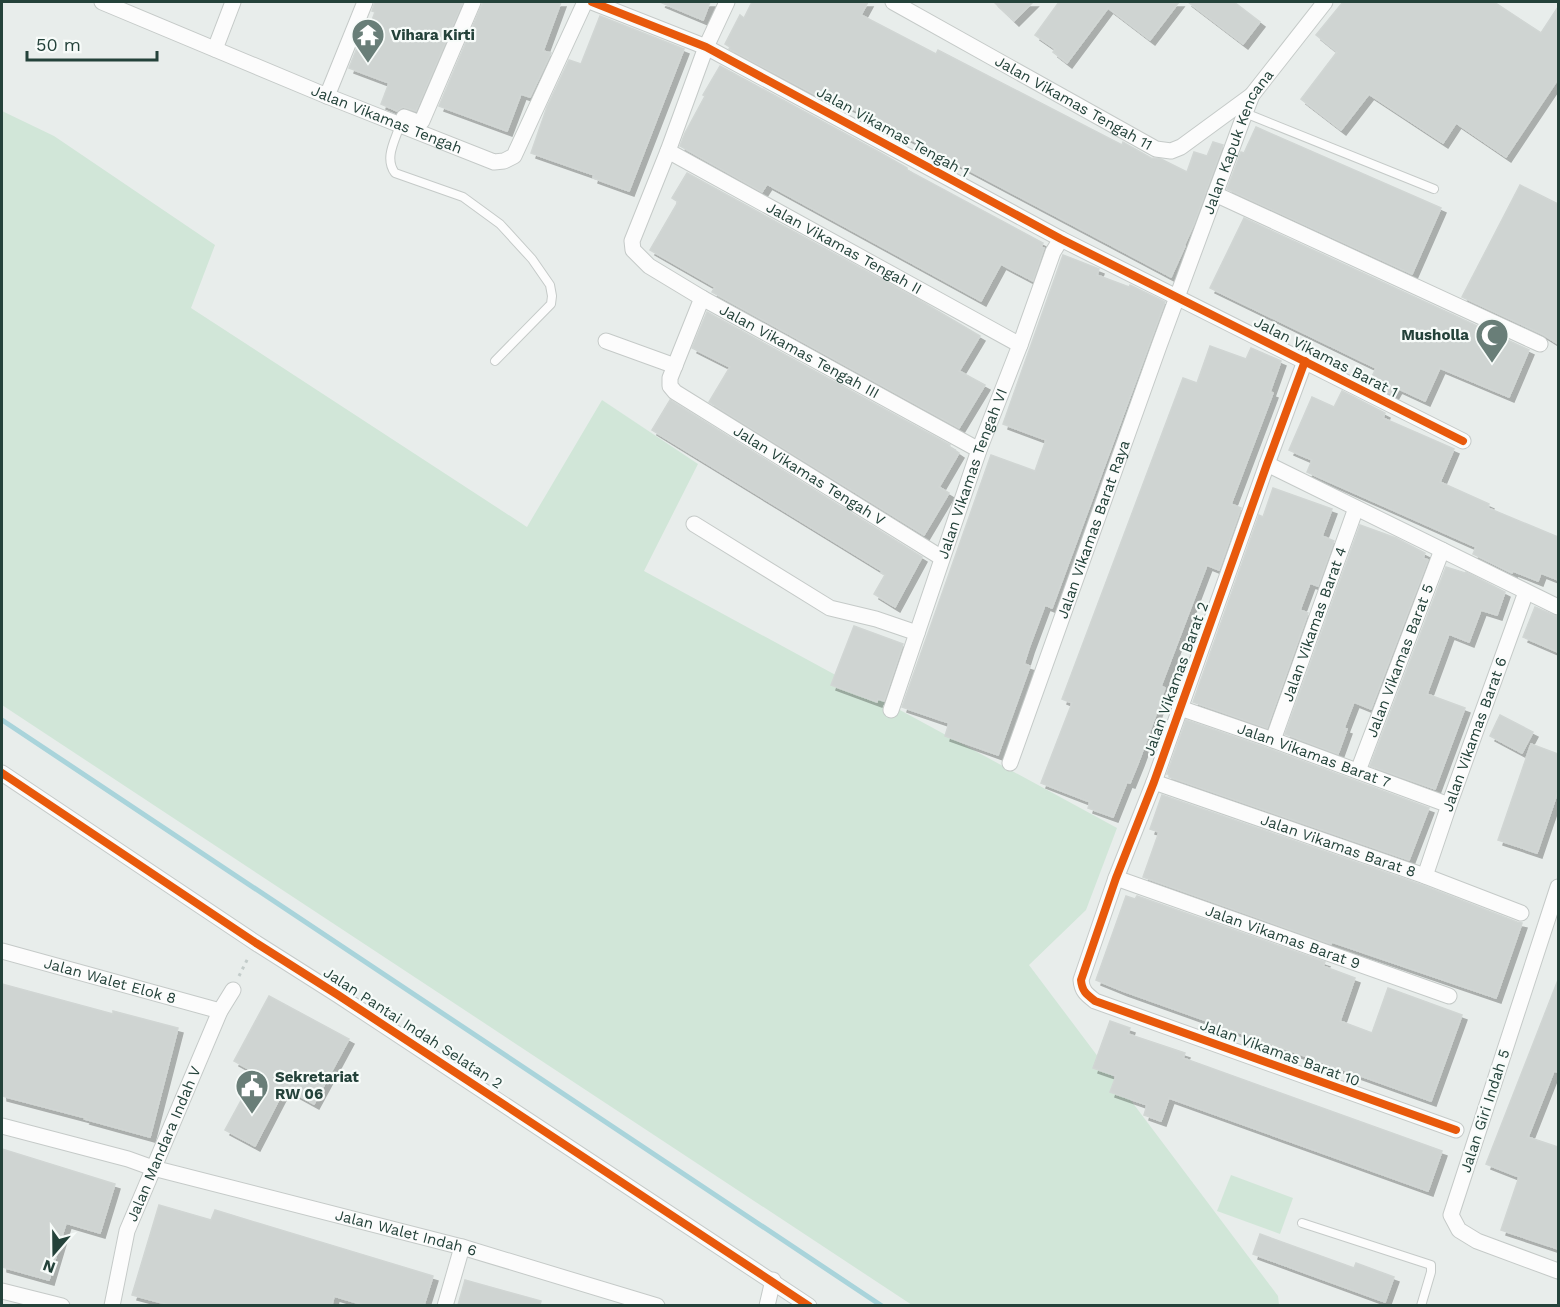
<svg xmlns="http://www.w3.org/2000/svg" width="1560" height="1307" viewBox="0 0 1560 1307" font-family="'Work Sans',sans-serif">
  <defs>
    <filter id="shadow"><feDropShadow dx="5" dy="5" stdDeviation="0" flood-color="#0004"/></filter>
  </defs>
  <rect width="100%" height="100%" fill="#e8edeb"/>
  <g fill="#d1e6d8">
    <path d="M2,111L54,136L215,245L191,308L527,527L602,400L698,464L644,571L1117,828L1086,910L1029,965L1278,1296L1279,1305H912L2,705Z"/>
    <path d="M1231,1175L1293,1198L1280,1234L1217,1211Z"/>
  </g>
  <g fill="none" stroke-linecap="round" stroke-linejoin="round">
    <path stroke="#a9d4db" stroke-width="5" d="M2,720L882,1306"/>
  </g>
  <g fill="#cfd4d2" stroke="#d1d6d4" stroke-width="1.5" filter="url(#shadow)">
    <path d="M375,2H463L416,111L403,107L397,111L381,104L389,83L349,68L357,48L361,50L375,12L372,11Z"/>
    <path d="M483,2H561L543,51L551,53L530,97L521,94L507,131L439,106Z"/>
    <path d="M660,2H710L703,20Z"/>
    <path d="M752,2H868L861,15L936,54L938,50L1122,145L1123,142L1151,158L1161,159L1187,172L1194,152L1207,156L1213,142L1223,145L1194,224L1184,246H1185L1171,277L827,95L825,100L729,49L730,47L725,44L740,15L744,18Z"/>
    <path d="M994,2H1033L1014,21Z"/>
    <path d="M1059,2H1179L1150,40L1108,8L1067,63L1053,52L1055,49L1035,35Z"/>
    <path d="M1188,2H1234L1260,22L1243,44Z"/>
    <path d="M1343,2H1494L1541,33L1558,7V79L1506,157L1456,123L1443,143L1369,94L1341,130L1301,99L1337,52L1316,35Z"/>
    <path d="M600,16L684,49L629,191L593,178L594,175L531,153L547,107L569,60L581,64Z"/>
    <path d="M720,66L879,152L907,168V170L1043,243L1041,247L1044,248L1033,281L1001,264L981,301L767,184L762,192L680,146L685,133L705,96L703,95Z"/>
    <path d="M1256,127L1441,208L1412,274L1227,189L1241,152L1244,153Z"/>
    <path d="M687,173L919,300L980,336L959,371L985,385L959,428L712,292L715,287L650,250L678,202L672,198Z"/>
    <path d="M1520,185L1558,204V344L1544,335L1462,297Z"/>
    <path d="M1244,218L1529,350L1509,397L1440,368L1425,401L1397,388L1393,395L1369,383L1376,368L1210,288Z"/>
    <path d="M1063,255L1099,269L1097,275L1129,287L1130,285L1165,302L1052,608L1045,605L1029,648L1024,664L1030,666L998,755L945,736L949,723L902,707L991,455L1035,471L1046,440L1003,424Z"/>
    <path d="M707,312L950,445L949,446L959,453L939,487L949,493L924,535L709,402L730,367L692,348Z"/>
    <path d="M1210,346L1246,359L1251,348L1281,361L1270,392L1273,393L1231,504L1241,508L1219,570L1207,565L1161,686L1165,688L1158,706H1159L1139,761L1130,783L1127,782L1113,817L1088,808L1090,802L1041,783L1072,703L1062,699L1183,378L1197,383Z"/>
    <path d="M1342,391L1385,413L1383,418L1454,449L1440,482L1489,504L1488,508L1558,537V580L1541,573L1538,581L1513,571L1512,573L1473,554L1476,547L1307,472L1312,460L1289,450L1312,397L1334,407Z"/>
    <path d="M670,400L922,557L895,607L874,594L885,575L881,573L882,571L652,430Z"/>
    <path d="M1273,488L1332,509L1322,536L1334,541L1318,586L1310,583L1300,610L1308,613L1267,728L1193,702L1259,515L1263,517Z"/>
    <path d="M1360,525L1396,538L1425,553L1423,558L1428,560L1371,709L1354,702L1344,728L1347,729L1338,754L1285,734Z"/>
    <path d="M1446,567L1465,573L1466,572L1505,592L1497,615L1481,610L1469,642L1449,634L1427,694L1465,708L1435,789L1370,766Z"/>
    <path d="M1535,607L1558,617V652L1523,637Z"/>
    <path d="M854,626L903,644L884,701L878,699L877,702L831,685Z"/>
    <path d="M1500,715L1533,732L1522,753L1490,736Z"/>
    <path d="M1186,720L1270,749L1429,808L1409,860L1169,777V774H1167Z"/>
    <path d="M1531,744L1558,754V791L1537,853L1498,840Z"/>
    <path d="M1162,795L1422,885L1517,922L1522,923L1496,998L1332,942L1331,944L1143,877L1159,832L1150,829Z"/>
    <path d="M1126,896L1135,899L1137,896L1325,962L1323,966L1355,978L1340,1021L1372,1033L1388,988L1462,1015L1431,1101L1123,991L1096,980Z"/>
    <path d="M1558,980V1072L1554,1071L1528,1137L1558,1147V1249L1501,1230L1519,1177L1486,1164Z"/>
    <path d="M2,984L113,1014V1011L178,1028L150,1137L85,1119L86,1118L2,1096Z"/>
    <path d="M269,996L349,1039L314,1104L285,1088L255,1146L225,1130L256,1073L234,1061Z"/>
    <path d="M1110,1021L1130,1028L1128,1034L1185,1053L1183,1058L1442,1151L1428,1191L1169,1098L1161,1121L1144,1115L1147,1105L1110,1092L1116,1076L1093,1068Z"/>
    <path d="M2,1149L115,1184L100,1233L66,1223L49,1280L2,1267Z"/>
    <path d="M159,1205L211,1220L215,1210L433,1276L424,1305H364L334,1296L332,1305H170L132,1295Z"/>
    <path d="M1260,1234L1354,1268L1356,1263L1394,1277L1385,1302L1253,1254Z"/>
    <path d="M465,1280L541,1301L540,1305H458Z"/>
  </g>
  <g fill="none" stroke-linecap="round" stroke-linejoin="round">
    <g stroke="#c5cac8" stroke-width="10">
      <g id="service">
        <path d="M1245,113L1434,189"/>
        <path d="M400,125C395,141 384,158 395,173L463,197L500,224L532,259L550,285L552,296L551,304L495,361"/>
        <path d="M1302,1223L1431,1265V1272L1421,1306"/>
      </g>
    </g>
    <g stroke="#c5cac8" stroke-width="17">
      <g id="minor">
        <path id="s1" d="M102,2L327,96L494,162L504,161L514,156L585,2"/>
        <path d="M592,2L706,47L1061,239L1463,441"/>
        <path id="s2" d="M727,2L706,47L668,151L632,241L633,250L649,266L702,298L979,450"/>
        <path id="s3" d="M893,2L1156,149L1171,151L1181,147L1252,95"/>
        <path d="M215,49L233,2"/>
        <path d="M327,96L365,2"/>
        <path d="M404,117L420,123L422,121L473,2"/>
        <path id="s4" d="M668,151L1020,345"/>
        <path d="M1215,194L1540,344"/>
        <path id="s5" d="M702,298L670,378V386L675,392L942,558"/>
        <path d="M606,341L675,366"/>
        <path d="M1305,361L1267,464L1154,782L1116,878L1081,980C1082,991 1086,994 1095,1001L1456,1130"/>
        <path d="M1267,464L1558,607"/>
        <path d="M694,524L830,608L876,619L917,633"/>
        <path id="s6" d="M1180,708L1273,740L1449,805"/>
        <path id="s7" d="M891,710L979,450L1020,345L1053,252L1061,239"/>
        <path id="s8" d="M1273,740L1356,508"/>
        <path id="s9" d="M1010,763L1159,346L1245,113L1252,95L1325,2"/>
        <path id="s10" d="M1358,771L1442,550"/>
        <path d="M2,773L256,943L338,995L809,1306"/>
        <path id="s11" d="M1154,782L1425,876L1521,913"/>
        <path id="s12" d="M1425,876L1449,805L1526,592"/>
        <path id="s13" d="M1116,878L1449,996"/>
        <path d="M1558,887L1451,1215L1459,1230L1477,1241L1558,1271"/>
        <path id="s14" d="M2,951L220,1011"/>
        <path id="s15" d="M2,1126L128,1159L153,1168L462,1247L657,1306"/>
        <path d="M2,1291L62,1306"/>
        <path id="s16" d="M112,1306L127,1231L220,1011L233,990"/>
        <path d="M445,1306L462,1247"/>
        <path d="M767,1306L773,1280"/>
      </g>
    </g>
    <path stroke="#c3ccca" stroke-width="3" stroke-dasharray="3 4.5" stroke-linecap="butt" d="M239,976L248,958"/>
    <use href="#service" stroke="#fcfcfc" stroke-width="8"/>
    <use href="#minor" stroke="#fcfcfc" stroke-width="15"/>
    <g stroke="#f7fbf9" stroke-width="11">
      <g id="cycleway">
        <path d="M592,2L706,47L1061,239L1463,441"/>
        <path d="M1305,361L1267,464L1154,782L1116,878L1081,980C1082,991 1086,994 1095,1001L1456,1130"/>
        <path d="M2,773L256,943L338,995L809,1306"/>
      </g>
    </g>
    <use href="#cycleway" stroke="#e8590c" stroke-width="8"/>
  </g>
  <defs>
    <g id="temple-pin" transform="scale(1.725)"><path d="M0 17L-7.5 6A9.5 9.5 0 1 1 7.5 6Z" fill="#697e78" stroke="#f7fbf9"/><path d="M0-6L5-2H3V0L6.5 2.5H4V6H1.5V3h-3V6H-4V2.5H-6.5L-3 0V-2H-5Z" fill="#fff"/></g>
    <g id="mosque-pin" transform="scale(1.725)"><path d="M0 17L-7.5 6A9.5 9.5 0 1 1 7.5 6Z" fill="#697e78" stroke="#f7fbf9"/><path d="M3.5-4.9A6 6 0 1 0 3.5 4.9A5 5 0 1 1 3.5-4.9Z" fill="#fff"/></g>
    <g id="civic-pin" transform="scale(1.725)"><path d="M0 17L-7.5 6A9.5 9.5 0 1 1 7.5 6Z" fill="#697e78" stroke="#f7fbf9"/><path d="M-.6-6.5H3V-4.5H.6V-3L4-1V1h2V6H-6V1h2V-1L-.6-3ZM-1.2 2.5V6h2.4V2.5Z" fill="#fff"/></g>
  </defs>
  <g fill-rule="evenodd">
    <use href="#temple-pin" x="368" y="35"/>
    <use href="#mosque-pin" x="1492" y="335"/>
    <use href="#civic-pin" x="252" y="1086"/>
  </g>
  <g text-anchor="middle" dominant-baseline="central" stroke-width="4.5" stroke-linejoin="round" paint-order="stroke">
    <g font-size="15" font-weight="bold" fill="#24423a" stroke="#f7fbf9" text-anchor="start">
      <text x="391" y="35">Vihara Kirti</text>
      <text x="1469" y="335" text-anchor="end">Musholla</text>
      <text x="275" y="1077">Sekretariat<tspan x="275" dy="17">RW 06</tspan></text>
    </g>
    <g font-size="15" fill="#24423a" stroke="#f7fbf9">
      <text stroke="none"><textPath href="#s3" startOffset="207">Jalan Vikamas Tengah 11</textPath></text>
      <text stroke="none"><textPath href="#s1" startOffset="308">Jalan Vikamas Tengah</textPath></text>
      <text transform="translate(893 132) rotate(29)">Jalan Vikamas Tengah 1</text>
      <text stroke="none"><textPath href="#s9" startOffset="662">Jalan Kapuk Kencana</textPath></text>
      <text stroke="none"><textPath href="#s4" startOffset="201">Jalan Vikamas Tengah II</textPath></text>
      <text stroke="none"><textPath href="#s2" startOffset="462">Jalan Vikamas Tengah III</textPath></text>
      <text transform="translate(1326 357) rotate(27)">Jalan Vikamas Barat 1</text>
      <text stroke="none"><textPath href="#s7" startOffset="250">Jalan Vikamas Tengah VI</textPath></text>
      <text stroke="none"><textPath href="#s5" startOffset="260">Jalan Vikamas Tengah V</textPath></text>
      <text stroke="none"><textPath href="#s9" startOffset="248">Jalan Vikamas Barat Raya</textPath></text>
      <text stroke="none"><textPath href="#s8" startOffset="123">Jalan Vikamas Barat 4</textPath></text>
      <text stroke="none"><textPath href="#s10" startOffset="118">Jalan Vikamas Barat 5</textPath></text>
      <text transform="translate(1176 679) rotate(-70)">Jalan Vikamas Barat 2</text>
      <text stroke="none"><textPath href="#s12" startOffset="150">Jalan Vikamas Barat 6</textPath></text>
      <text stroke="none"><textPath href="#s6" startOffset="142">Jalan Vikamas Barat 7</textPath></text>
      <text stroke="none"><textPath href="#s11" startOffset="195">Jalan Vikamas Barat 8</textPath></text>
      <text stroke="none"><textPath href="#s13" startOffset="177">Jalan Vikamas Barat 9</textPath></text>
      <text stroke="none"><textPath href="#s14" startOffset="112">Jalan Walet Elok 8</textPath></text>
      <text transform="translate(413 1028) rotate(33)">Jalan Pantai Indah Selatan 2</text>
      <text transform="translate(1280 1053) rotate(20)">Jalan Vikamas Barat 10</text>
      <text transform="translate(1485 1111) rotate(-72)">Jalan Giri Indah 5</text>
      <text stroke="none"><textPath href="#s16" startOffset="171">Jalan Mandara Indah V</textPath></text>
      <text stroke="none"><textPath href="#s15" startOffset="418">Jalan Walet Indah 6</textPath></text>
    </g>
  </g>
  <rect width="1560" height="1307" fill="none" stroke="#24423a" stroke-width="6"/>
  <g transform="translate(54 1253) rotate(200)" stroke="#f7fbf9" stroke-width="4.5" paint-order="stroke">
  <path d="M0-4.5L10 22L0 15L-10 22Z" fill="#24423a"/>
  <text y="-9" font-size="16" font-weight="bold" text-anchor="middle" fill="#24423a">N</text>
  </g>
  <path d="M27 51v9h130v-9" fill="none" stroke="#24423a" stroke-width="3"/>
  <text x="36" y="51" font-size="18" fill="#24423a" stroke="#f7fbf9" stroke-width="4.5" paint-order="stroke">50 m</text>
</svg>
